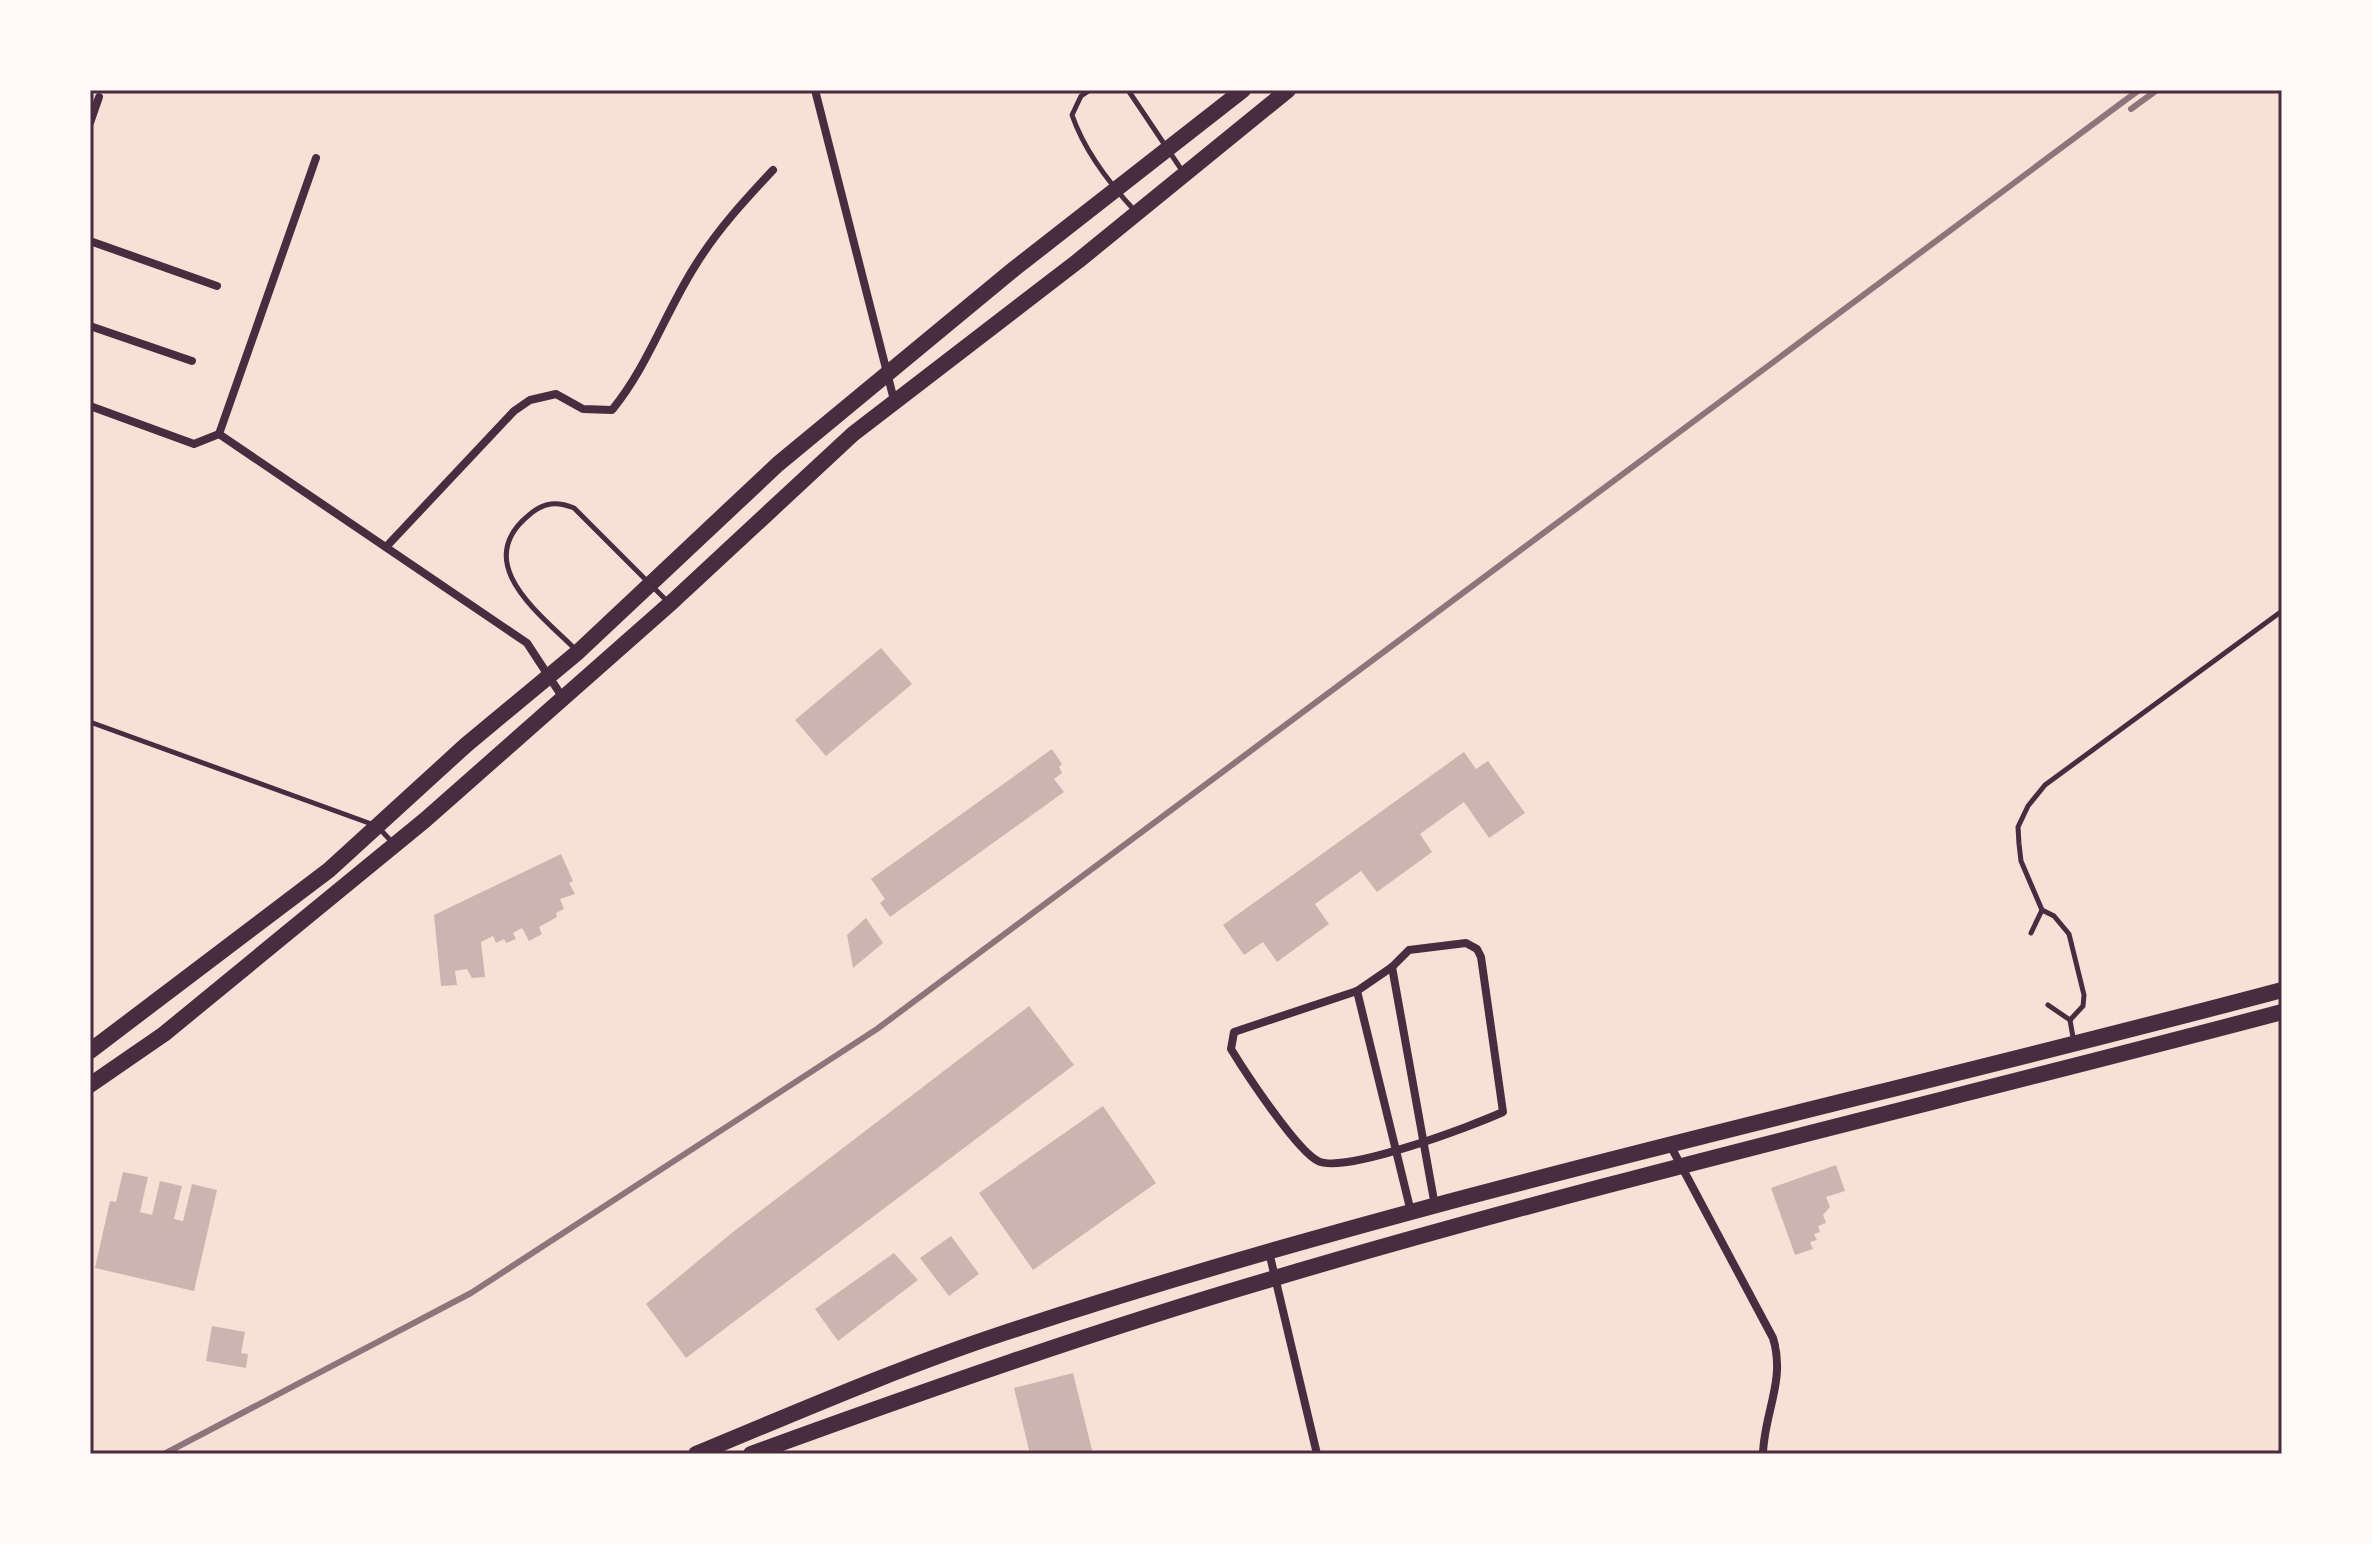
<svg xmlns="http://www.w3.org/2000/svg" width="2372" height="1544" viewBox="0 0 2372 1544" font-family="'Playfair Display',serif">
  <rect width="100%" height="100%" fill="#f7e1d7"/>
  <g fill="#ccb4b1">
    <path d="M881,648L912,684L826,756L795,720Z"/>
    <path d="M1052,749L1062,764L1059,767L1062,773L1054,779L1064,792L890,917L880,903L885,899L871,879Z"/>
    <path d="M1464,752L1476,769L1488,761L1525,813L1489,838L1464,802L1420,834L1432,852L1377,892L1361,871L1315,904L1329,924L1277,962L1263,942L1244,955L1223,925Z"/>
    <path d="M561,854L573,881L569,883L575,894L560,899L564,909L556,913L557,917L539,927L542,934L529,941L522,928L513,933L516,939L506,943L504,939L496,943L493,936L481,942L485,977L472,978L467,969L455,971L457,985L441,986L434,915Z"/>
    <path d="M866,918L883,943L853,968L847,935Z"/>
    <path d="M1029,1006L1074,1065L686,1358L646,1304L733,1232Z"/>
    <path d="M1103,1106L1156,1183L1033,1270L979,1193Z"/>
    <path d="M1836,1165L1845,1191L1826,1197L1830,1207L1823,1215L1826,1223L1818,1226L1820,1232L1814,1234L1817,1240L1810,1242L1813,1249L1795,1255L1771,1188Z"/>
    <path d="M123,1172L148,1177L140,1212L152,1215L160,1181L182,1186L174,1219L183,1221L192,1184L217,1190L194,1291L95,1268L110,1201L116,1202Z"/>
    <path d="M951,1236L979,1274L949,1296L920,1258Z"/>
    <path d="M894,1253L918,1280L838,1341L815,1309Z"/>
    <path d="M212,1326L245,1332L241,1353L248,1354L246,1368L206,1361Z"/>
    <path d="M1073,1373L1093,1454H1030L1014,1388Z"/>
  </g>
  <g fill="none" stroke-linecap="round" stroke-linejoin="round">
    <g stroke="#4a2c40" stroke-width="5">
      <path d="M1090,90L1081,96L1072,115C1084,150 1109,183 1135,211"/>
      <path d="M1128,90L1183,172"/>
      <path d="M575,649C540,614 470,563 529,515C544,502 557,501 574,508L668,602"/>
      <path d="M90,722L377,826L392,842"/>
      <path d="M2031,933L2042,910"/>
      <path d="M2048,1005L2070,1020"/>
      <path d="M2070,1020L2083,1006L2084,995L2069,934L2054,916L2042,910L2021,861L2019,844L2018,827L2028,806L2045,785L2282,611"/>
      <path d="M2070,1020L2074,1043"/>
    </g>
    <g stroke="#4a2c40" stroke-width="8">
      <path d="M815,90L894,400"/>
      <path d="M90,123L99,97"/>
      <path d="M90,241L217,286"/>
      <path d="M90,326L192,361"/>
      <path d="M90,406L194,444L219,434L527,643L563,698"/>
      <path d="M219,434L316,158"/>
      <path d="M386,547L514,411L530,400L556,394L583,409L612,410C648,366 665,313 695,266C717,230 745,200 773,170"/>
      <path d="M1466,943L1477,949L1481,957L1503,1112C1472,1126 1345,1174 1318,1161C1297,1151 1245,1072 1231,1049L1234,1032L1357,991L1392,967L1409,950Z"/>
      <path d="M1392,967L1435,1206"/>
      <path d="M1357,991L1411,1212"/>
      <path d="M1669,1143L1773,1338C1786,1380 1764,1413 1763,1454"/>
      <path d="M1269,1252L1317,1454"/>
    </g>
    <g stroke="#4a2c40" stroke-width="16">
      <path d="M90,1051L329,870L466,745L578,652L778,464L1014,269L1243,90"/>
      <path d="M90,1085L164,1034L425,820L672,602L853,434L1078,261L1288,90"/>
      <path d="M696,1454C795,1413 896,1369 998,1335C1419,1195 1854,1104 2282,990"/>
      <path d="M751,1454C924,1391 1097,1330 1275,1278C1608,1179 1946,1101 2282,1012"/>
    </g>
    <g stroke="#8f747c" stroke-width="6">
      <path d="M2131,109L2157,90"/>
      <path d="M164,1454L471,1293L877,1029L2139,90"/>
    </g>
  </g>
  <rect width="2372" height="1544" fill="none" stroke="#fffaf5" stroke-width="184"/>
  <rect x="92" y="92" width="2188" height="1360" fill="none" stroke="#4a2c40" stroke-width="3"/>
</svg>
